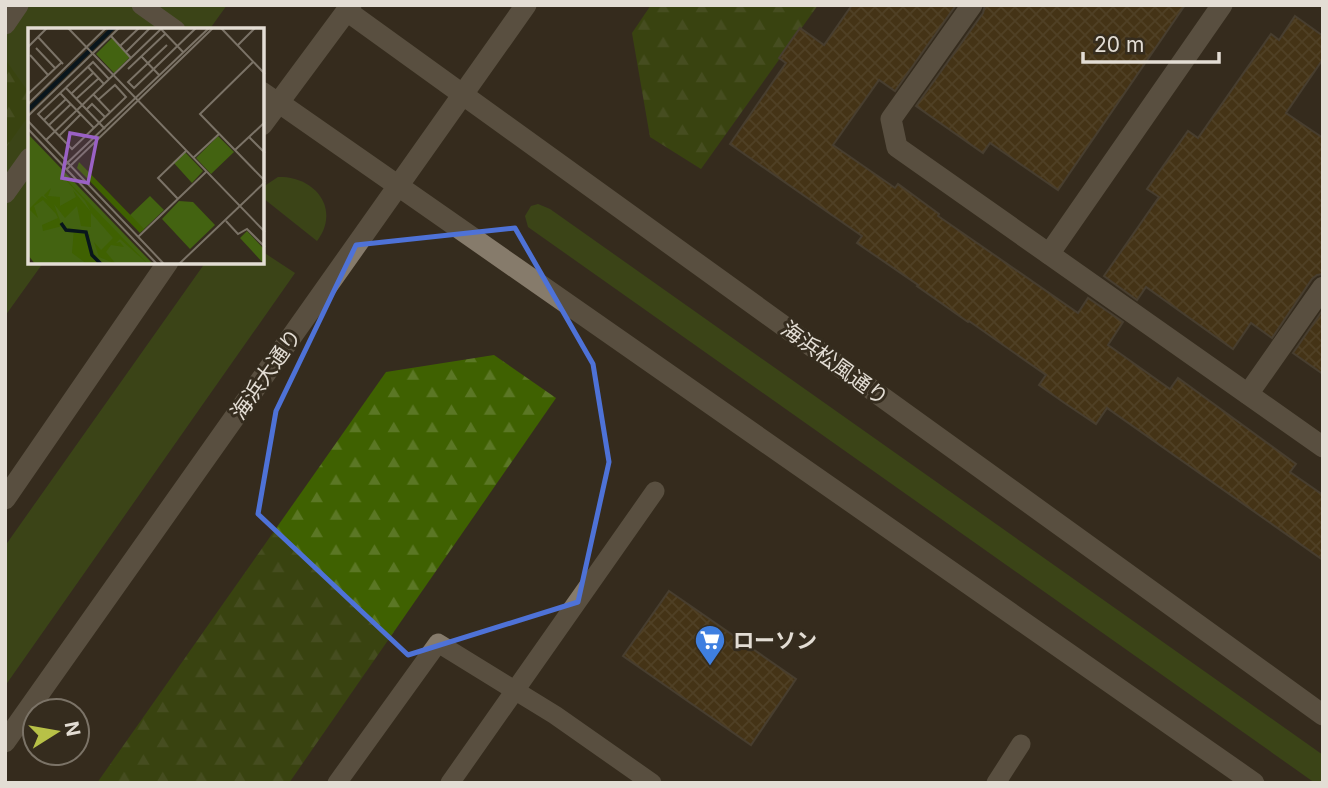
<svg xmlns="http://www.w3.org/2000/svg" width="1328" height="788" viewBox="0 0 1328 788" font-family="Inter,'Noto Sans JP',sans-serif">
  <defs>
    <pattern id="forest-firs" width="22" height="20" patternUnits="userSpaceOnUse" patternTransform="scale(1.75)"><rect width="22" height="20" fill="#3f6101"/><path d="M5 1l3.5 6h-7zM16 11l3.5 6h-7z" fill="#5b7725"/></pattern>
    <pattern id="building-cross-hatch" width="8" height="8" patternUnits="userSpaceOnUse" patternTransform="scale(1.75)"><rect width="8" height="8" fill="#583d0e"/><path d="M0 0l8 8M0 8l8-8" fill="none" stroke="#705930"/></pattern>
  </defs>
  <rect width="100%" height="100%" fill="#352c1e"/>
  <g fill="#436311">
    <path d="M5,5H227L209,30H30V262L43,263L5,316Z"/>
    <path d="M278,177C315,176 341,209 317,241L263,198V187Z"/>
    <path d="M538,204L550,209L1323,755V783H1315L528,227L525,216L531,206Z"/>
    <path d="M263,252L295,273L5,686V546L205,263L262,262Z"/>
  </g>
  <g fill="url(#forest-firs)">
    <path d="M651,5H818L701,169L650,137L632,33Z"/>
    <path d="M5,59L30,94V114L5,149Z"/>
    <path d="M494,355L556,398L289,783H97L386,372Z"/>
  </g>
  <g fill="url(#building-cross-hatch)" stroke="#5f5445" stroke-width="2">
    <path d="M852,5H956L895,91L879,80L833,145L895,188L898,184L939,214L938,216L1078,313L1088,298L1123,322L1108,345L1170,389L1178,378L1296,464L1290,472L1323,495V560L1107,408L1096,424L1066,404L1039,385L1046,375L969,321L968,322L917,286L918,285L857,243L862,236L730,144L786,63L779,58L800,28L824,45Z"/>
    <path d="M985,5H1185L1058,190L990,143L983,153L916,106L983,13Z"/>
    <path d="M1295,16L1323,36V59L1286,113L1323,138V274L1317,275L1312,279L1272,338L1251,323L1233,349L1146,287L1137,300L1104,276L1159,197L1147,189L1188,131L1198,138L1271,34L1279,40Z"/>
    <path d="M1323,310V374L1293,353Z"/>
    <path d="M669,591L796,679L751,745L623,656Z"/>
  </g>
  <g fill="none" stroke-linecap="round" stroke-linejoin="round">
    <g stroke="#867b6b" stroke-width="19">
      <path d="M141,5L176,30"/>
      <path d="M262,91L278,102"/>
      <path d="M337,783L438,643L555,715L652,783"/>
      <path d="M450,783L655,491"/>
      <path d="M996,783L1021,744"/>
    </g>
    <g stroke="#867b6b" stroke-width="21">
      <path d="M5,24L18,5"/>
      <path d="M5,193L30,158"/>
    </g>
    <g stroke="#867b6b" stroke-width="21">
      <path d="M972,5L891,119L897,147L1323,447"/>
      <path d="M1049,254L1222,5"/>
      <path d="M1248,394L1323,287"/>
    </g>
    <g stroke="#867b6b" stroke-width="21">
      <path d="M347,11L1323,715"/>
      <path d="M278,102L1254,783"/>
      <path d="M262,125L351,5"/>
      <path d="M5,499L168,262"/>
      <path d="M5,742L526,5"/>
    </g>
  </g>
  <path d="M0 0H1328V788H0ZM515,228L593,364L609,462L578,602L408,655L258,514L276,411L356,245Z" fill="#352c1e" fill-opacity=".55" fill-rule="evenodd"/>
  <path fill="none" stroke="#4e72d7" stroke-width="5" stroke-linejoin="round" d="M515,228L593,364L609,462L578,602L408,655L258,514L276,411L356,245Z"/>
  <defs>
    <g id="supermarket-pin" transform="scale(1.575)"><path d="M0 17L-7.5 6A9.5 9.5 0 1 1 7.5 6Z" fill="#3f7fe0" stroke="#352c1e"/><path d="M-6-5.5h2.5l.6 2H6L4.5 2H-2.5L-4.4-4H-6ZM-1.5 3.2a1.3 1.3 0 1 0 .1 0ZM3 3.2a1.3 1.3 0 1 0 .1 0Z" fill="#fff"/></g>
  </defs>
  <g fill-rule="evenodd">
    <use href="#supermarket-pin" x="710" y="640"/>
  </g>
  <g text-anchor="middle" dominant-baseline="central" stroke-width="6" stroke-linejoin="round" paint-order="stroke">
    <g font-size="21" fill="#e3ddd4" stroke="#352c1e">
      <text transform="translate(835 363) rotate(36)">海浜松風通り</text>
      <text transform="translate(266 374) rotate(-55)">海浜大通り</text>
    </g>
    <g font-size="21" font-weight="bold" fill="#e3ddd4" stroke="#352c1e" text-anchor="start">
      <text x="733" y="640">ローソン</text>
    </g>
  </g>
  <g transform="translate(28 28)">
    <rect width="236" height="236" fill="#352c1e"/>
    <path d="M84,10L102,29L86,45L68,26ZM0,106L125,236H7L0,227ZM190,108L206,124L183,146L168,130ZM157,124L175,143L164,155L145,134ZM122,168L136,182L114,203L101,188ZM151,173L165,174L187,197L162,221L134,191ZM219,203L236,221V236L212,210Z" fill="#436311"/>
    <path d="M51,134L116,201L112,205L49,140ZM36,150H37L120,236L92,211L88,215L92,214L96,219L83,217L78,224L88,236L71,229L66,214L73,222L85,210L63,185V199L53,198L49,178L37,190L26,176L34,198L15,203L14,197L30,190L28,186L15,172L6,178L10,190L1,181L14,168L20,172L16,167L23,160L20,168L32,169V178L48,169L45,162L63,184L57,173ZM46,201L62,207L60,214L73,236H59L44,225Z" fill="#3f6101"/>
    <path d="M82,0H88L0,85V79Z" fill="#08151c"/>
    <path fill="none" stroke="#08151c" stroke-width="3.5" d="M33,195L38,202L58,204L64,227L73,236"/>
    <path fill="none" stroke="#7b7367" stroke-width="2" d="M40,0L237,204M193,0L237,46M133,1L156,25M83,8L103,30M10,9L35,36M139,17L100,54L106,60L168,0M210,17L227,0M92,18L111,0M0,19L19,0M8,20L27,40M98,24L122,0M2,27L20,47M114,29L132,48M225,34L172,86L237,153M60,39L76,56M100,41L137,6M38,60L77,101M32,65L66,100M0,66L34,34M43,66L65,45M65,66L82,84M48,71L71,50M70,72L87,57L98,69L44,121L10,86L65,34L81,51M0,76L78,0M58,82L64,76L77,89M0,88L91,0M16,92L38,71M0,93L136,236M21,97L43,76M0,101L129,236M31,108L53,86M221,109L237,125M18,112L134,0M207,122L237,94M165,130L191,106M36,138L181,0M39,141L185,0M150,171L130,150L158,123M198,193L210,206L219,201L237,219M110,209L178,144M151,236L237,154"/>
    <path fill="#9a61c5" fill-opacity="0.15" stroke="#9a61c5" stroke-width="3.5" d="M42,105L69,110L60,155L34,150Z"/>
    <rect width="236" height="236" fill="none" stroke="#e3ddd4" stroke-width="3.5"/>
  </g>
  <rect width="1328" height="788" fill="none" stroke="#e3ddd4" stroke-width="14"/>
  <g transform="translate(56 732) rotate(79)"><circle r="33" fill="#352c1e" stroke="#7b7367" stroke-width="2"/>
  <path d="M0-5L12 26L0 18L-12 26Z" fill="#b8c147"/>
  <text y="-10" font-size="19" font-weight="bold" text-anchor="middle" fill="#e3ddd4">N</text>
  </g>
  <path d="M1083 52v10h136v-10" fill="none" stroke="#e3ddd4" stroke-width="3.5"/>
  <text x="1094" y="52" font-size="21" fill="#e3ddd4" stroke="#352c1e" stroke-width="5" paint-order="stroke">20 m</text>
</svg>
